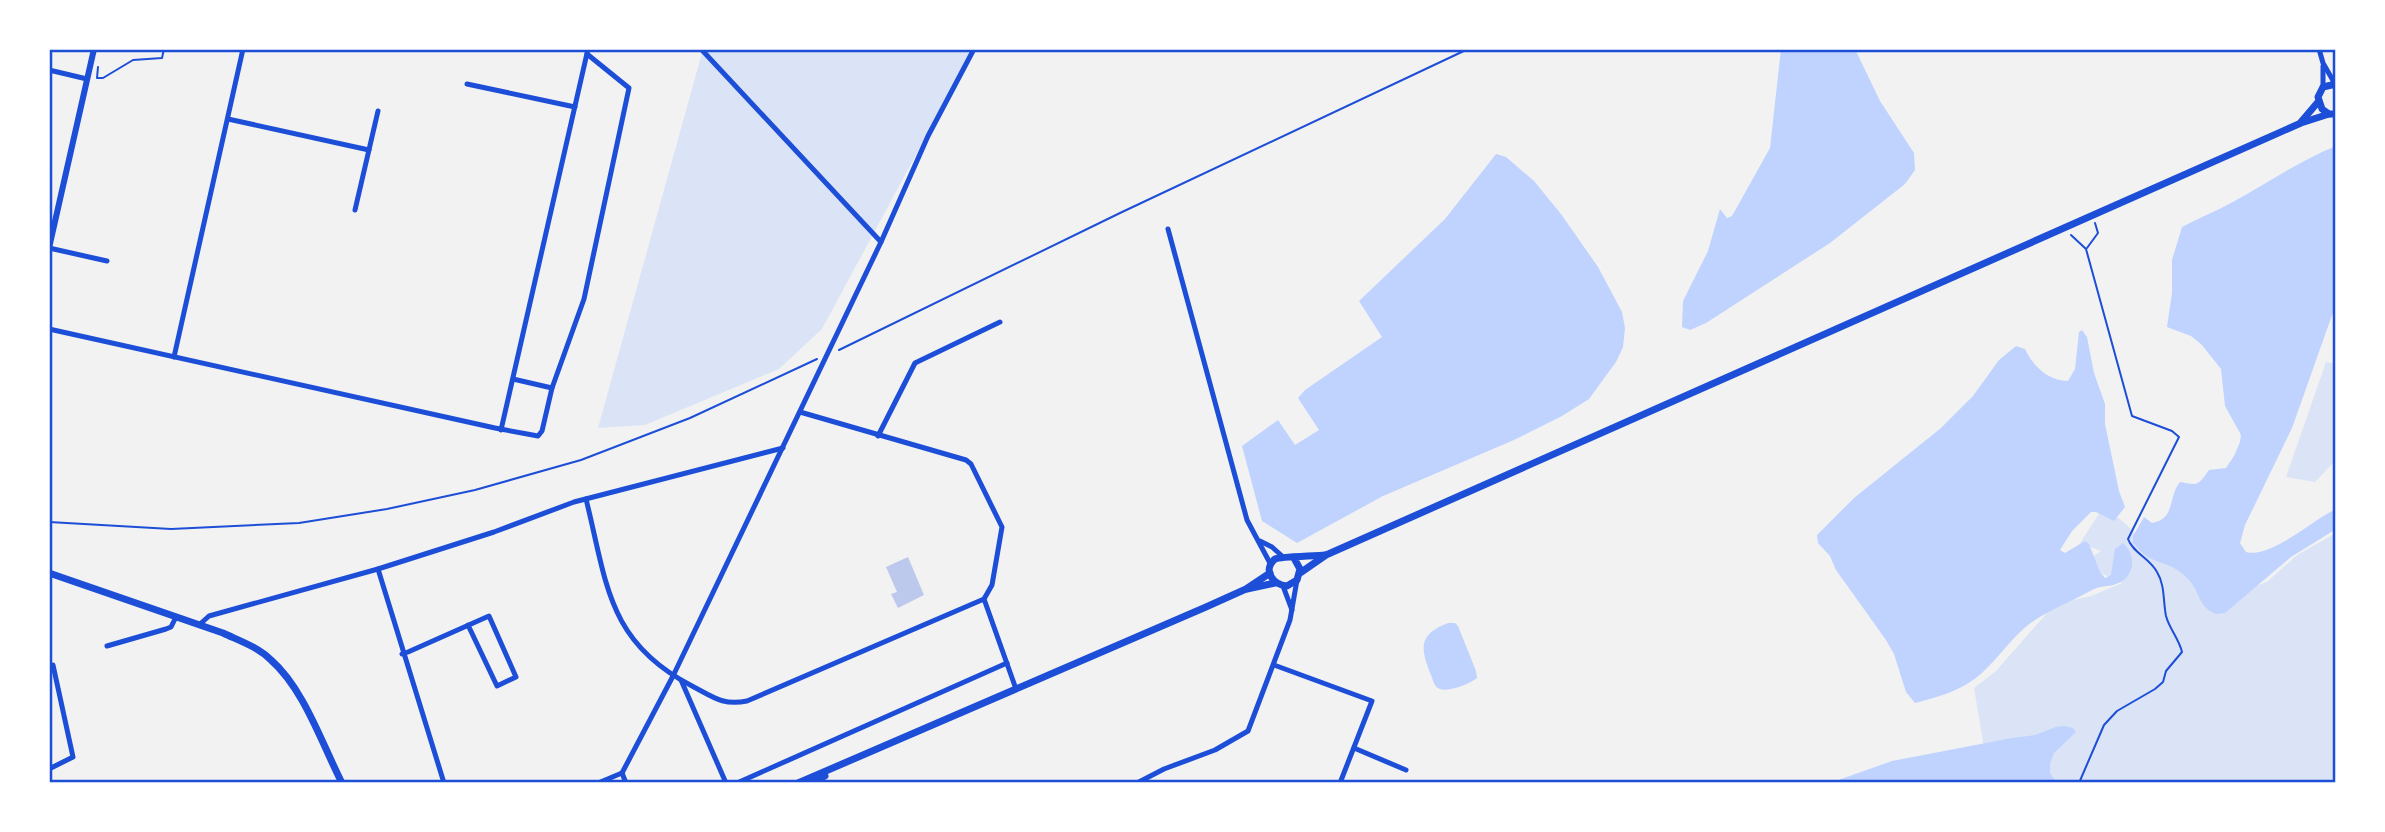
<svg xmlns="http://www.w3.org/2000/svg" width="2385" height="832" viewBox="0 0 2385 832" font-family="'Work Sans',sans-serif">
  <rect width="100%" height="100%" fill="#f2f2f2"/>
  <g fill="#dbe4f7">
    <path d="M703,49H973L822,329L779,369L645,425L598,428Z"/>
    <path d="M2326,362L2336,364V460L2315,482L2286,477Z"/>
    <path d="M2104,506L2127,525L2152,552L2224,596L2267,582L2297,555L2336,533V783H2046L1984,748L1974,688L1996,671L2055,604L2091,596L2122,583L2082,564L2101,551L2080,543Z"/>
  </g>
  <g fill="#bfd3fe">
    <path d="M1781,49H1855L1880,101L1914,153L1915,170L1905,184L1830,243L1706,323L1690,330L1682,327L1683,301L1708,251L1720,209L1727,218L1732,216L1770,148Z"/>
    <path d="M2336,146V304L2292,428L2245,525L2240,543L2246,552C2271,559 2312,520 2336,509V529L2291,557L2225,613L2216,614C2198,607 2200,592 2189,580C2174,564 2166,566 2150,558C2143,555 2138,548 2133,543V536L2144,517L2152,523C2176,519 2168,496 2180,482C2198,485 2197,487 2209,470L2226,468L2234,456L2240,442L2241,435L2225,406L2221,369L2202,345L2191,336L2167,327L2172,293V260L2182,227C2198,218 2215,212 2231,203C2266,184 2299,161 2336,146Z"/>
    <path d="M1496,154L1506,157L1534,181L1561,214L1598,267L1622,312L1625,328L1623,347L1616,362L1589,399L1562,416L1514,440L1383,496L1297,543L1262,521L1242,446L1278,420L1295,445L1319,430L1298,398L1305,390L1382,337L1359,301L1445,219Z"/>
    <path d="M2082,330L2087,337L2094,373L2105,404V424L2119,491L2125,507L2114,521L2096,512H2091L2072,531L2060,550L2065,553L2085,541L2089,544L2100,572L2105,578L2111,575L2115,549L2123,543C2137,555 2135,578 2116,584C2108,587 2104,585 2094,589C2073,601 2048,610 2028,625C2012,638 2001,654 1987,668C1967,689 1942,696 1915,703L1906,692L1894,654L1886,640L1836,570L1830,556L1818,543L1817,535L1854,498L1941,428L1973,396L1999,360L2016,346L2025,349C2033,366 2048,381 2068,381L2075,369L2079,332Z"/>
    <path d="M1448,623H1455L1458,626L1476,671L1477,678C1469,684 1450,692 1440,689C1434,687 1433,680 1431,675C1421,649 1417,635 1448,623Z"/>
    <path d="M2064,726L2073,728L2076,732L2054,753L2050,764V773L2057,783H1830L1892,761L2012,738L2035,735L2056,727Z"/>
  </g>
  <path fill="#bdc9ec" d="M908,557L924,595L898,608L891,594L897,592L886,567Z"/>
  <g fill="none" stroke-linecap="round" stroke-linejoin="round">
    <g stroke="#1d4ed8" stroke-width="2">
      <path d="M98,67L97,78H103L133,60L162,58L164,49"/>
      <path d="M2071,235L2086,249L2132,416L2172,431L2179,437L2128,539C2133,553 2150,558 2157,572C2165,585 2163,601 2166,616C2169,628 2179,639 2182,652L2166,671L2163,682L2155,689L2117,711L2104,725L2079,783"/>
      <path d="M2087,248L2098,233L2095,223"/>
      <path d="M839,350L1120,213L1468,49"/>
      <path d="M49,522L171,529L299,523L387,509L475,490L581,460L690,418L817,359"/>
    </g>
    <g stroke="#1d4ed8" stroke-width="5">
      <path d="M2319,49L2323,63L2335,84"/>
      <path d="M49,70L87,79"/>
      <path d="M467,84L575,107"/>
      <path d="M2323,87V66"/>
      <path d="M228,119L369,150"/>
      <path d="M355,210L378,111"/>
      <path d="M1168,229L1247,520L1271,565"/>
      <path d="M881,242L928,136L974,49"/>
      <path d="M49,248L107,261"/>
      <path d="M49,329L495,428L538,436L542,431L552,388"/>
      <path d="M174,357L243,49"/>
      <path d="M513,379L552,388L584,299L629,88L587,54"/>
      <path d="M800,412L966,460L971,464L1002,527L992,585L984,599L1016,689"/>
      <path d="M501,430L588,49"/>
      <path d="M878,436L915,363L1000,322"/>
      <path d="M586,499C607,583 607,642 692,686C713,697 723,706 747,701L984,599"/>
      <path d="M1260,541L1272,547L1282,556"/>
      <path d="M378,569L444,783"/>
      <path d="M1283,586L1292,610"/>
      <path d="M199,625L209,616L378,569L494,532L574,502L783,448"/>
      <path d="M107,646L166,629L171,627L176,617"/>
      <path d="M402,654L408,652C435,640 462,628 489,616L516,677L497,686L468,625"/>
      <path d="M1274,665L1372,701L1340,783"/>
      <path d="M681,680L726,783"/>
      <path d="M1354,748L1406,770"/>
      <path d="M49,769L73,757L53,665"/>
      <path d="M622,773L673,676L881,242L701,49"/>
      <path d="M622,773L626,783"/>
      <path d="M598,783L622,773"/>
      <path d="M737,783L1007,663"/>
      <path d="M1137,783L1164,769L1215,750L1248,731L1290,620L1297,580"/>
    </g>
    <path stroke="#1d4ed8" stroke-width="6" d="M49,248L94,49"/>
    <g stroke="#1d4ed8" stroke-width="7">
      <path d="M2336,84L2323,87L2318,97L2322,109L2329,114H2336"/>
      <path d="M2301,122L2318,102"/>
      <path d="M1294,558L1300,569L1297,580L1287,586C1273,585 1262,570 1275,559C1278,557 1316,556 1325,555"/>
      <path d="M49,573L223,633C240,641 258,647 271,660C304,689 322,744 342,783"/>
      <path d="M1300,573L1326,555L2301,123L2329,114"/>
      <path d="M1247,589L1275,583"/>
      <path d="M798,783L1206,607L1246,589L1270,573"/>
      <path d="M812,783L825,776"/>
    </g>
  </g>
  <rect width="2385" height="832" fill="none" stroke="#ffffff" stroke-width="102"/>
  <rect x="51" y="51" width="2283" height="730" fill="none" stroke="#1d4ed8" stroke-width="2.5"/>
</svg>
